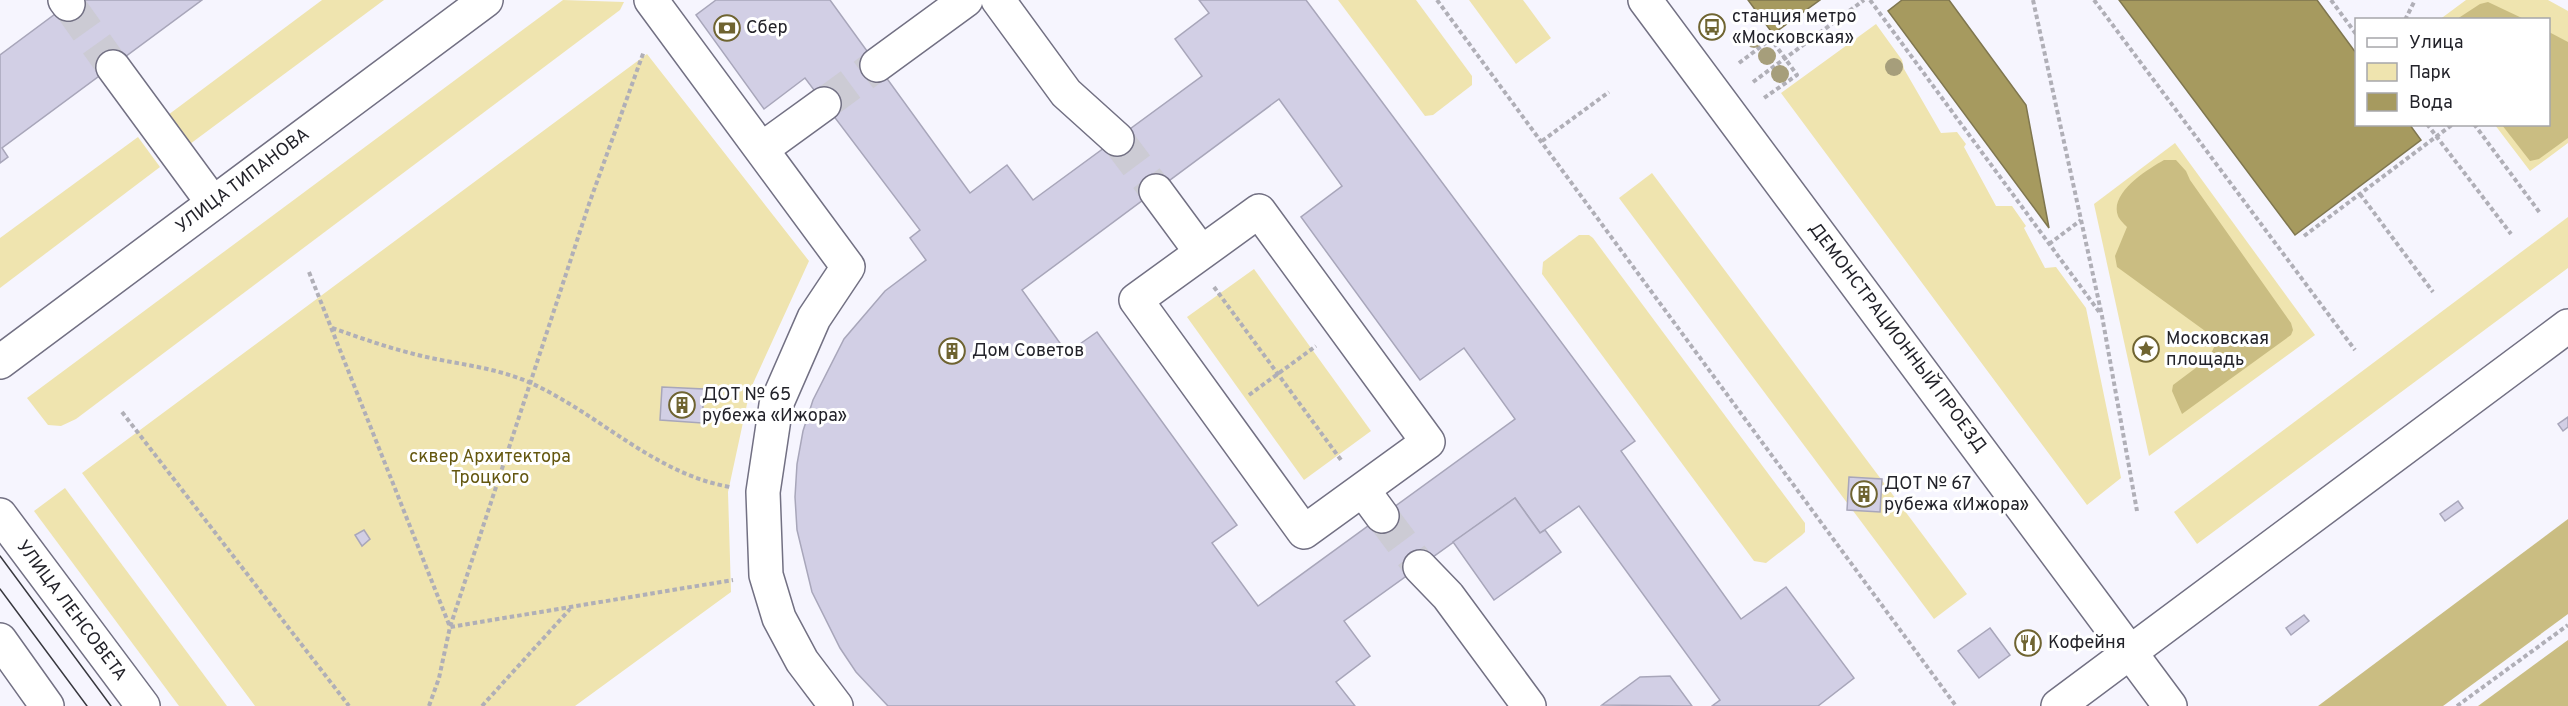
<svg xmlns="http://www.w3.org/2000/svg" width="2568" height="706" viewBox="0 0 2568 706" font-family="Overpass,sans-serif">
  <rect width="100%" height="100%" fill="#f6f5fe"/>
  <g fill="#efe4af">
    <path d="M322,0H384L190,144L168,115Z"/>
    <path d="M563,0L624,2L620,10L76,419L61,426L48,425L27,398Z"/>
    <path d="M1338,0H1416L1472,76V85L1433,115L1425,116Z"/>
    <path d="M1469,0H1523L1551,38L1516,64Z"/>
    <path d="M2466,0H2548L2568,11V143L2530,171L2495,125L2548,124V20H2439Z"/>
    <path d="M1876,24L1902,60L1904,69L1941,133L1957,132L1966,144L1964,147L1996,206H2012L2026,226L2024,228L2045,268L2056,267L2086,308L2121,478L2087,505L1781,93Z"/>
    <path d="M647,54L809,261L750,390L728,492L731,592L575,706H255L82,473Z"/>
    <path d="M138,137L160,167L0,288V238Z"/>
    <path d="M2175,143L2315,335L2149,456L2094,204Z"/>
    <path d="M1652,173L1967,594L1934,619L1619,198Z"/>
    <path d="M2568,217V268L2197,544L2174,512Z"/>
    <path d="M1579,235H1589L1593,238L1805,523V532L1802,535L1766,563L1754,561L1542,274L1543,262Z"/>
    <path d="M1254,269L1371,431L1304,480L1187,317Z"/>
    <path d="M65,488L227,706H179L34,511Z"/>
  </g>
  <g fill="#cabd82">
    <path d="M2488,2L2524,19H2457L2480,4Z"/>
    <path d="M2549,32L2568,42V138L2539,159L2530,161L2502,125L2548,124Z"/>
    <path d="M2164,160H2176L2186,171L2190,180L2291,323L2293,330L2291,335L2182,414L2172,391L2173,385L2209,358L2215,345L2212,336L2117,267L2115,256L2127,227C2124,224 2119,219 2118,216C2109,193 2148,169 2164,160Z"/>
    <path d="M2568,519V614L2443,706H2318Z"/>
    <path d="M2568,640V706H2478Z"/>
  </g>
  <g fill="#a69a5f" stroke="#7f764f" stroke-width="1.5">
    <path d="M1748,0H1820L1773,34Z"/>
    <path d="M1902,0H1949L2026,105L2049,228L1888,11Z"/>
    <path d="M2119,0H2317L2356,53V124L2410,125L2421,140L2295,235Z"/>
  </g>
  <g fill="#d2cfe5" stroke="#a8a6ba" stroke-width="1.5" fill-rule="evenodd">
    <path d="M74,0H202L2,148L8,157L0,163V55Z"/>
    <path d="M716,0H830L970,193L1007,165L1033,200L1202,76L1175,39L1209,13L1199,0H1306L1635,441L1621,451L1741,619L1786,587L1854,678L1818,706H1712L1720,700L1579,506L1540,533L1515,498L1344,621L1370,656L1336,682L1355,706H888L856,672L840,648L812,592L797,530L795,497L797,464L803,431L813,400L844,339L885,291L926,260L910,238L920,230L805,78L764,109L696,15ZM1279,99L1342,186L1301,217L1420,380L1464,348L1515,419L1258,606L1212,543L1237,525L1097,332L1067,353L1022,290Z"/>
    <path d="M662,387L704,389L702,423L660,420Z"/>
    <path d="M2568,417V427L2563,431L2558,424Z"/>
    <path d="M1849,477L1882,479L1880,512L1847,510Z"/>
    <path d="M1515,498L1540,533L1545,530L1561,552L1494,600L1453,542Z"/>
    <path d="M2458,501L2463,508L2445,521L2440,514Z"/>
    <path d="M364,530L370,539L362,546L355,535Z"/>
    <path d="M2304,615L2309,621L2291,635L2286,628Z"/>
    <path d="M1990,628L2010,655L1979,678L1958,651Z"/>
    <path d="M1670,676L1692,706L1602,705L1640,677Z"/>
  </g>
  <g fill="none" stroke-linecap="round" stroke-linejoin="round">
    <g stroke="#cccbd4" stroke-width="33" stroke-dasharray="33 16" stroke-linecap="butt">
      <path d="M68,4L113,67"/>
      <path d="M824,104L877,65"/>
      <path d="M1117,139L1156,191"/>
      <path d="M1382,516L1420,567"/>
    </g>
    <g stroke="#727083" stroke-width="36">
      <g id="minor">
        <path d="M65,0L68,4"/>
        <path d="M651,0L848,267L814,318L776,405L763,492L766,575L779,618L802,661L836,706"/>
        <path d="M998,0L1066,93L1117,139"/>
        <path d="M1645,0L2170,706"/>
        <path d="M877,65L966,0"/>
        <path d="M113,67L213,203"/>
        <path d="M762,149L824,104"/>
        <path d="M1156,191L1201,252"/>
        <path d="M1259,211L1428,442L1304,532L1136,300Z"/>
        <path d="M1363,490L1382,516"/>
        <path d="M0,515L143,706"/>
        <path d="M1420,567L1448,596L1529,706"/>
      </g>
    </g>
    <g stroke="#727083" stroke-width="36">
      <g id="major">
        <path d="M0,362L486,0"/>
        <path d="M0,640L47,706"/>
        <path d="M2058,706L2568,326"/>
      </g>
    </g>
    <g stroke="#b0afb7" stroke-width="4" stroke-dasharray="4.5 3" stroke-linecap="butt">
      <path d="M1437,0L1956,706"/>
      <path d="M1870,0L2100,313"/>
      <path d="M2033,0L2102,316L2137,511"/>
      <path d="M2094,0L2355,350"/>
      <path d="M2331,0L2356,34"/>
      <path d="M2405,20L2415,0"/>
      <path d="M1739,63L1771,39L1797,75L1764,98"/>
      <path d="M1753,82L1864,0"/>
      <path d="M2427,124L2511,234"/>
      <path d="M2474,124L2540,213"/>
      <path d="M1542,141L1609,92"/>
      <path d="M2360,194L2433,292"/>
      <path d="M2304,236L2453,124"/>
      <path d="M2049,244L2081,220"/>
      <path d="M309,272L450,627L733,580"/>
      <path d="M1214,287L1341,460"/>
      <path d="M332,328C358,337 383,346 410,353C450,364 495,366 533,384C600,415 655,474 730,487"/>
      <path d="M1249,395L1316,346"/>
      <path d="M122,412L349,706"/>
      <path d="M429,706L439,678L450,627L589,204L644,51"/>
      <path d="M482,706L570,609"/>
      <path d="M2457,706L2568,625"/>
    </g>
    <use href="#minor" stroke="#fff" stroke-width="33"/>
    <use href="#major" stroke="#fff" stroke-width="33"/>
    <g stroke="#38383f" stroke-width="1.5">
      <path d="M0,556L111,706"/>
      <path d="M0,589L87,706"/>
    </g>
  </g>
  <g fill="#a69e7b">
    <circle cx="1754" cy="39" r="9"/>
    <circle cx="1767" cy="56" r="9"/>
    <circle cx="1894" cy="67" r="9"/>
    <circle cx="1780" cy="74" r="9"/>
  </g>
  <defs>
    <g id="bus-ring" transform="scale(1.35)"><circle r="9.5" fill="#fff" stroke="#6f6431" stroke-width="1.5"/><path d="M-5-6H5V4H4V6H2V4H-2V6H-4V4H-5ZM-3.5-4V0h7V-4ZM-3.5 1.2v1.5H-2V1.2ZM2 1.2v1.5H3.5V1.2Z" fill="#6f6431"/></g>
    <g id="bank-ring" transform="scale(1.35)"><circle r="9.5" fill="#fff" stroke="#6f6431" stroke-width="1.5"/><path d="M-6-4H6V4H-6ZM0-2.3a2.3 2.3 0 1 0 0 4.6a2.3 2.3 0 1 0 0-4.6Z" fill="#6f6431"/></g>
    <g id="sight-ring" transform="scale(1.35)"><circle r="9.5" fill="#fff" stroke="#6f6431" stroke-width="1.5"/><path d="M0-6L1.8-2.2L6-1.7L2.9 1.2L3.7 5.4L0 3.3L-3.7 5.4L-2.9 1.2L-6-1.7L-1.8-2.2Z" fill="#6f6431"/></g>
    <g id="building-ring" transform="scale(1.35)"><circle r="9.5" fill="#fff" stroke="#6f6431" stroke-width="1.5"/><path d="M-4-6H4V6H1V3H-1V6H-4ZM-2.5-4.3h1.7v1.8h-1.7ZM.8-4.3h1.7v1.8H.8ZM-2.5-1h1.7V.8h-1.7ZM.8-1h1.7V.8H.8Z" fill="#6f6431"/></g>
    <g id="restaurant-ring" transform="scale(1.35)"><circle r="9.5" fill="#fff" stroke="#6f6431" stroke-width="1.5"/><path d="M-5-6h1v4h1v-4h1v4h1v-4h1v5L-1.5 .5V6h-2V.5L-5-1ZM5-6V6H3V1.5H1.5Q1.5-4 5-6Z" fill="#6f6431"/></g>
  </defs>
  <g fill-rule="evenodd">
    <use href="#bus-ring" x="1712" y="27"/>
    <use href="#bank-ring" x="727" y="28"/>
    <use href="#sight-ring" x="2146" y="349"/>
    <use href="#building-ring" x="952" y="351"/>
    <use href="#building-ring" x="682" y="405"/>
    <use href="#building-ring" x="1864" y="494"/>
    <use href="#restaurant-ring" x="2028" y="643"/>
  </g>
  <g text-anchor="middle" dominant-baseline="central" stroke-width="6" stroke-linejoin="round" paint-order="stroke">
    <g font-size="18" fill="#23232a" stroke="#fff" text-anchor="start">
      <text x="1732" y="17">станция метро<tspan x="1732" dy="21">«Московская»</tspan></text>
      <text x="746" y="28">Сбер</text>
      <text x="2166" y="339">Московская<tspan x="2166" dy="21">площадь</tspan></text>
      <text x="972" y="351">Дом Советов</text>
      <text x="702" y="395">ДОТ № 65<tspan x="702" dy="21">рубежа «Ижора»</tspan></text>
      <text x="1884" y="484">ДОТ № 67<tspan x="1884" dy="21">рубежа «Ижора»</tspan></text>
      <text x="2048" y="643">Кофейня</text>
    </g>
    <g font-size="18" fill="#23232a" stroke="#fff">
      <text transform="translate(243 181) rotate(-37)">УЛИЦА ТИПАНОВА</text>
      <text transform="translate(1897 338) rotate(53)">ДЕМОНСТРАЦИОННЫЙ ПРОЕЗД</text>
      <text transform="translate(71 611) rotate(53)">УЛИЦА ЛЕНСОВЕТА</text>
    </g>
    <g font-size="18" fill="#64570f" stroke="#fff">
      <text x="490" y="457">сквер Архитектора<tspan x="490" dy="21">Троцкого</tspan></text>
    </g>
  </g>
  <rect x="2355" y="18" width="195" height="108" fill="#ffffff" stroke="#a7a7aa" stroke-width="1.5"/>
  <rect x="2367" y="38" width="30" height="9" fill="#ffffff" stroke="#a7a7aa" stroke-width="1.5"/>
  <text x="2409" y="48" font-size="18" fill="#23232a">Улица</text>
  <rect x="2367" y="63" width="30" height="18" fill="#efe4af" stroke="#a7a7aa" stroke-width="1.5"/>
  <text x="2409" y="78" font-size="18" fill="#23232a">Парк</text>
  <rect x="2367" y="93" width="30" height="18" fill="#a69a5f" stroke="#a7a7aa" stroke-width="1.5"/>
  <text x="2409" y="108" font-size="18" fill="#23232a">Вода</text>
</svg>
